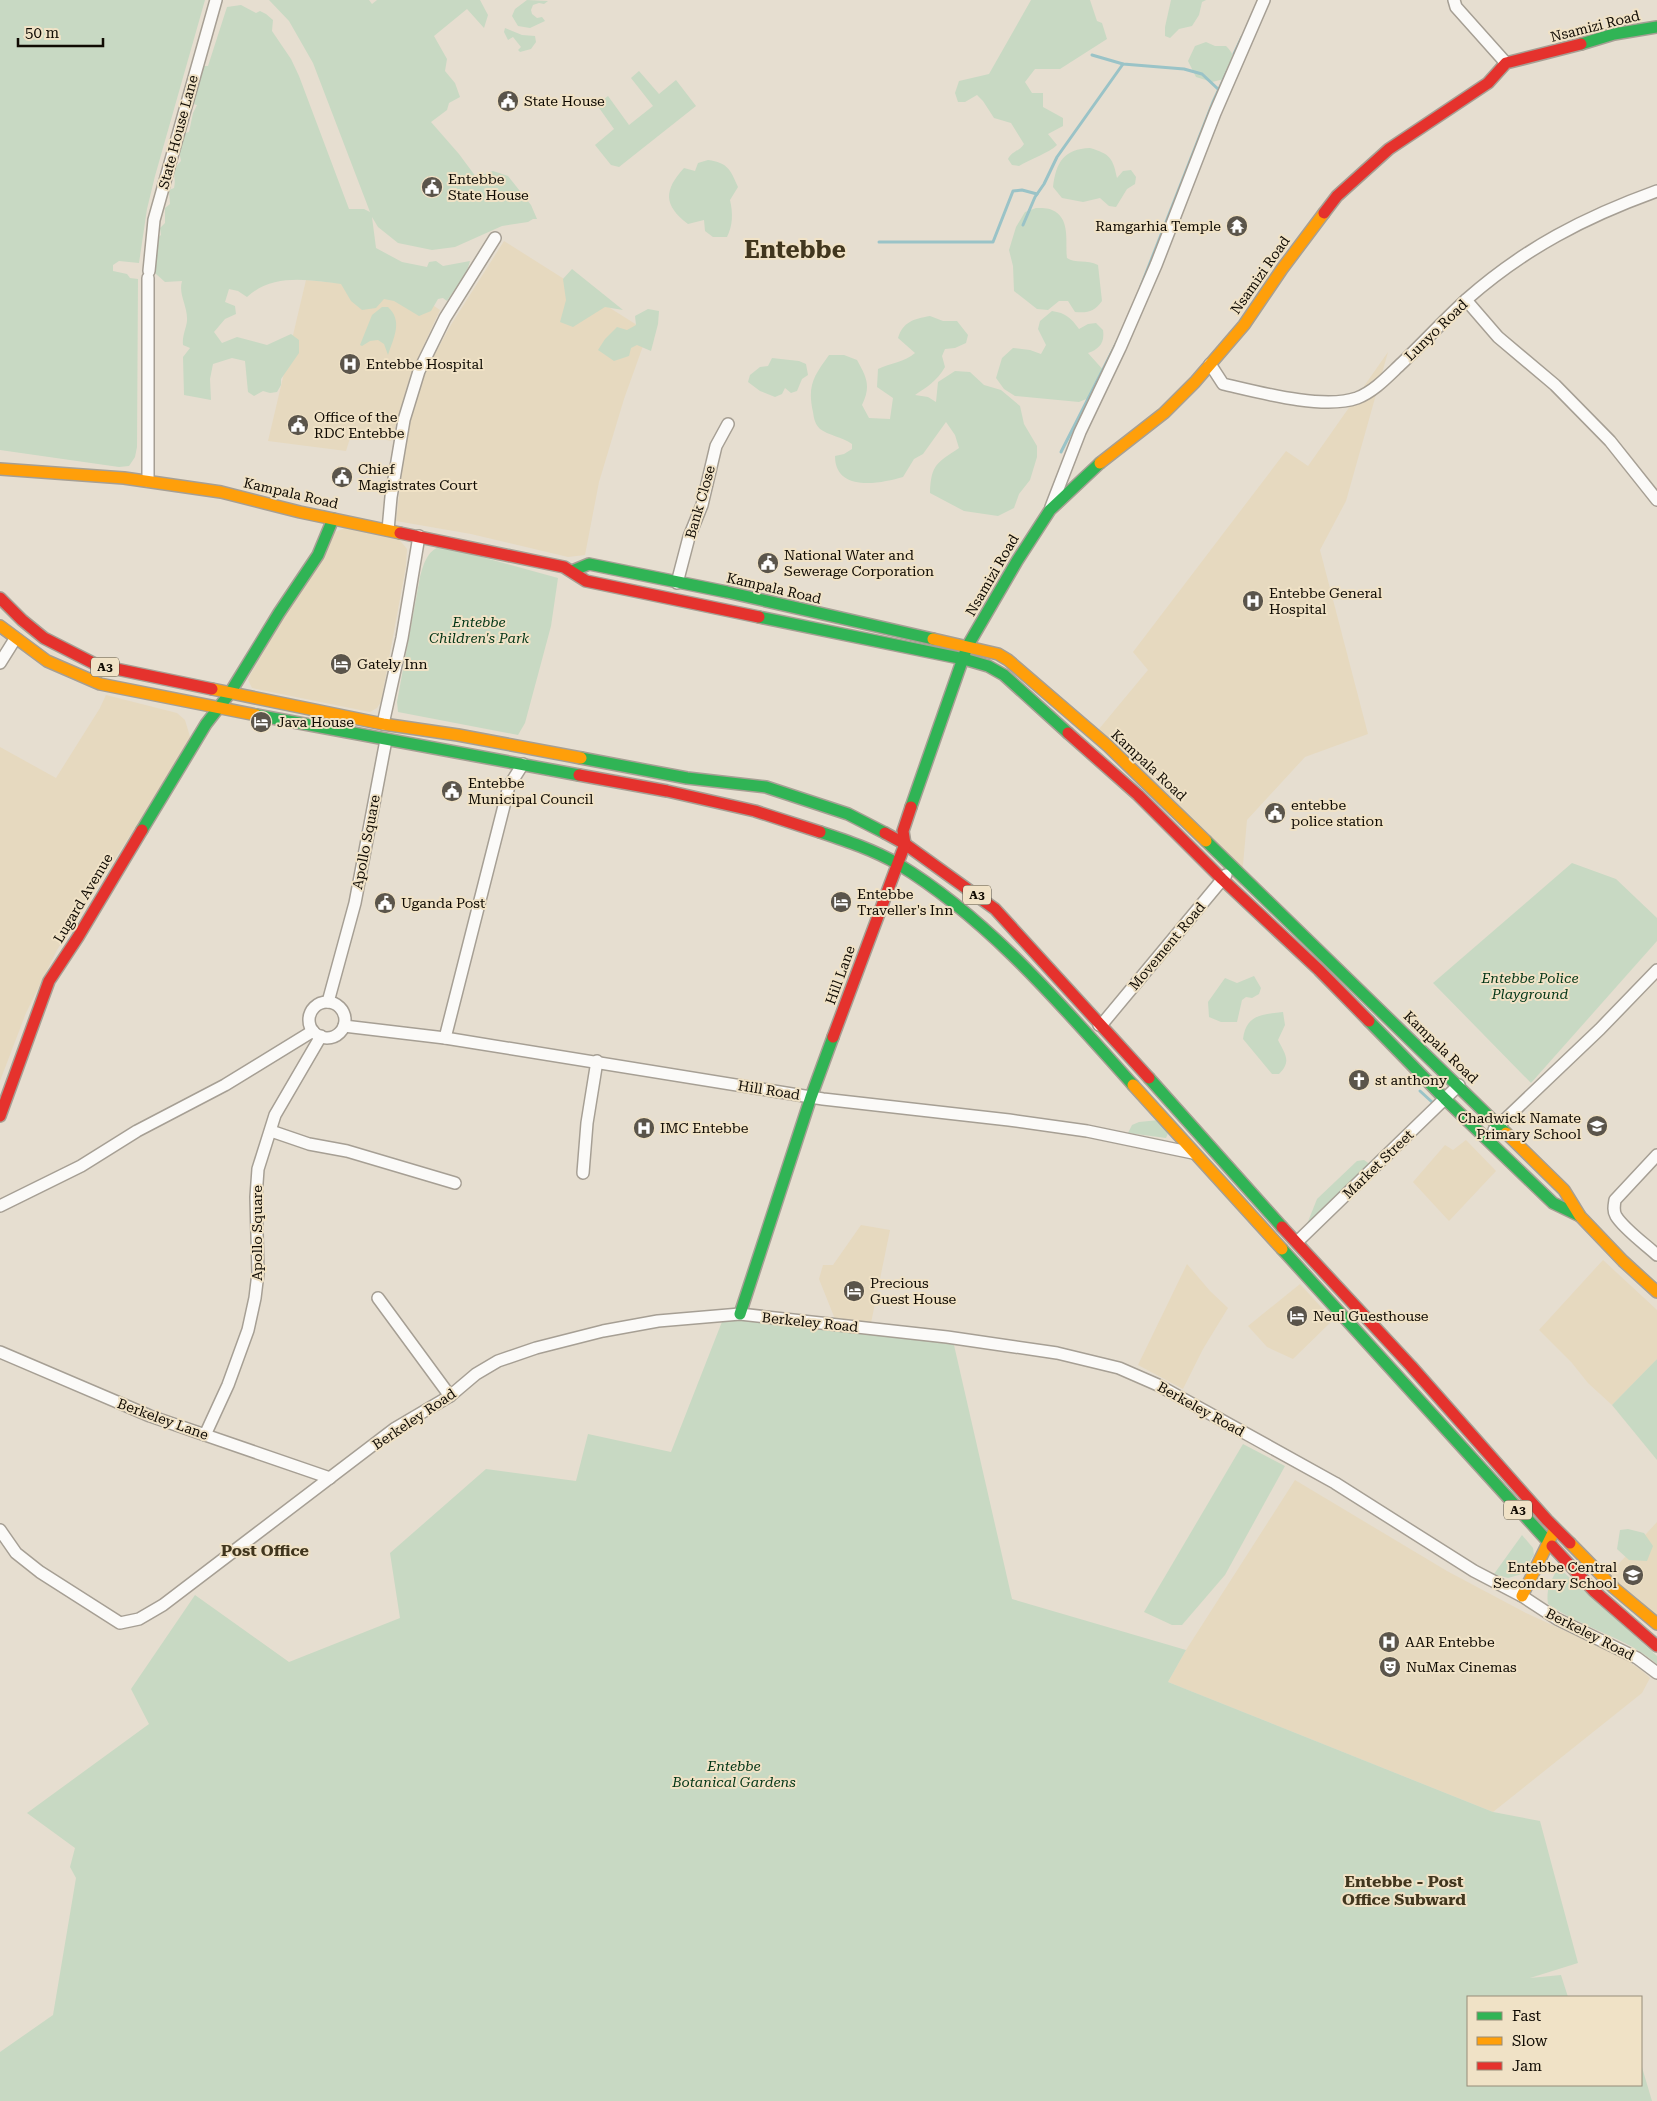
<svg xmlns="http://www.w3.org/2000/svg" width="1657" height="2101" viewBox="0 0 1657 2101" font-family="'Roboto Serif',serif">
  <rect width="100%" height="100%" fill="#e6ded0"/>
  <g fill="#e6d9bf">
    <path d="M504,241L648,332L624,399L599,482L585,555L568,557L471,534L396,521L404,455L410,423L424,374L449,328Z"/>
    <path d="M306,280L358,285L431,304L440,310L411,373L391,441L354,433L351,435L346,451L268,441Z"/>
    <path d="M1388,352L1346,501L1320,550L1368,734L1305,757L1247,820L1241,887L1099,729L1148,670L1133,652L1286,451L1308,466Z"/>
    <path d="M347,527L398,538L407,549L406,566L381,702L377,708L370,712L252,688L248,680L250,675L333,533Z"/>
    <path d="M106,695L177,713L185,720L191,740L57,950L26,1013L0,1081V747L56,778L100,708Z"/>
    <path d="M1466,1140L1496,1171L1449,1221L1413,1182L1445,1145L1453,1150Z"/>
    <path d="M861,1225L890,1230L871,1323L835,1319L819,1279L823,1265H833Z"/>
    <path d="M1603,1260L1657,1310V1359L1612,1405L1588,1383L1572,1363L1539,1330Z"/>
    <path d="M1187,1264L1210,1291L1228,1308L1203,1349L1183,1389L1138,1365Z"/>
    <path d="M1300,1284L1333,1320L1293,1359L1267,1347L1248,1326Z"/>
    <path d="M1295,1480L1447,1571L1526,1613L1622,1657L1641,1670L1650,1678L1642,1693L1493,1812L1168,1682L1186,1650Z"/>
    <path d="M1657,1522V1622L1603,1581Z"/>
  </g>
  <g fill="#c8d9c3">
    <path d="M0,0H205L155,176L147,209L139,263L119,261L113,265V271L127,274L130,278L138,279L137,447L135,457L129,466L119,467L0,450Z"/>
    <path d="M269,0H369L372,4L377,0H480L488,15L484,28L467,9L434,36L447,59L445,71L455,83L460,97L449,103L447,110L431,122L459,154L476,177L493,171L508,176L531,205L537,219H533L528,222L502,226L455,247L432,250L398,243L378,227L372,217L376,248L402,262L427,267L429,262L436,261L443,266L470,261C467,276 455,288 447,301L443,298L438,299L431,311L419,316L394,301L384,299L376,308L362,310L351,301L341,284C309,280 273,273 247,297L238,291L229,289L225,302L235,306L236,314L225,319L214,332L222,343L237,337L267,345L291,334L299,340V353L281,379V385L277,392L270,393L263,391L254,396L248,392L245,361L232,358L213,364L210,379L211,400L184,395L183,357L190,348L183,345C182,336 186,329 187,321C188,306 178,295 182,281L165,282L147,266L152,243L161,235L160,228L165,223V208L170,204L169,190L174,188C177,175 169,173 181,161L177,142L182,134L189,132L193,113L197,105L193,104L190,98L201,66H208L227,7L241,5L256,13L260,11L266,14L273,20L272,31L291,59L299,76L349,209H364L370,212L313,63L289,21Z"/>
    <path d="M527,0L548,1L544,4L539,3L533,5L531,10L532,14L537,18L542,17L545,21L530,28L518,26L512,16L515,9Z"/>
    <path d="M1031,0H1090L1097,21L1102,23L1107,39L1060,69H1035L1025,82L1032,93H1043V107L1063,118V126L1048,134L1057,145C1049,153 1030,159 1019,166L1012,165L1008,159C1012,151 1020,151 1024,144L1011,123L994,118L983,101L977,95L965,102H958L955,93L959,81L989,74Z"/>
    <path d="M1171,0H1206L1202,2L1199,15L1192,26L1179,29L1170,38L1165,36V27Z"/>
    <path d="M505,28L522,35L535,36L536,42L531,49L520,52L518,50L521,47L513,37L508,40L504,32Z"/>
    <path d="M1206,42L1215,46H1226C1239,59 1232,64 1224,79L1212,82L1196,77L1188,61L1195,46Z"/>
    <path d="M639,71L659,94L676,80L696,106L619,167L611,165L595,145L614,129L597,105L608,96L629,125L653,106L631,78Z"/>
    <path d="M1090,148C1110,154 1113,158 1117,178L1123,171L1131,170L1136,177L1135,184L1127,189L1116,207L1109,206L1100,198L1083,202L1062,198L1053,187C1056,162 1064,149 1090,148Z"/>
    <path d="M708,160C728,163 730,169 738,187L730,200C733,213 733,225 727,237H713L705,231L704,220L688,224C663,205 664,190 684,168L695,171L698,163Z"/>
    <path d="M1036,208C1041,208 1048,208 1052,210C1071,218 1065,242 1067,258C1075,264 1087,259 1098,265L1102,301C1094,312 1088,313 1075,312L1068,301H1059L1048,310L1037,309L1014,291L1013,266L1009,250L1016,227L1025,212Z"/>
    <path d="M572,269L623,310L605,307L573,327L560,322L566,300L563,279Z"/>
    <path d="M382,307H388C403,321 394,337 388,355L384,344L378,340L370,341L362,346L360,345L372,315Z"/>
    <path d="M648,309L659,311L658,324L651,351L637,345L631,348L629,356L614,361L598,350L605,339L617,327L627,330L636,325L635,316Z"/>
    <path d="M1052,311C1066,313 1071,318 1079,329L1088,324L1096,323L1103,330C1105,343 1099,349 1088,353L1105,372L1094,396L1079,402L1015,396L1004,389L996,378L1002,358L1013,348L1030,350L1041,354L1046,345L1038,329L1040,321Z"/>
    <path d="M930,316L943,321H957L968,335L966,343L955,348L945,349L942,356L945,367C936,382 928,386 915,395L928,397L936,402L938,382L955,371L970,372L984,385L1001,390L1020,406L1024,424L1037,446V457L1030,480L1019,494L1014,508L998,516L964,511L930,493C931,464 937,463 959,448L955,435L946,422L923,454L914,459L903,477C879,484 835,492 835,456L844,454L852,449V444C842,437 828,435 820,429C815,424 814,419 813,412C807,385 814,376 829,355H844L857,360C867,378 871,386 862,405L869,418L890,419L893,398L877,387L878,369C890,363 905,362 915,353L898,338C903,322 913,319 930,316Z"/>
    <path d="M772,358L799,361L806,364L808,375L802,379L797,391L791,393L785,388L782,394L775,397L760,391L748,382L750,375L760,367L768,366Z"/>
    <path d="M441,546L558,578L551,626L525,723L518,735L398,712L397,702L420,577C424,563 427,551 441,546Z"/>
    <path d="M1572,863L1616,879L1657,918V941L1531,1083L1433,983Z"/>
    <path d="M1254,976L1261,988L1259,994L1252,998L1246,997L1242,1000L1237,1022H1221L1209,1017L1208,1002L1225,978L1237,983Z"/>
    <path d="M1283,1012L1285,1025L1278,1040C1285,1054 1292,1061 1279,1074H1272L1243,1039C1246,1015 1262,1014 1283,1012Z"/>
    <path d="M1159,1120L1169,1131L1166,1138L1128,1133L1132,1125L1139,1122Z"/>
    <path d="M1364,1160L1371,1165L1313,1222L1307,1224L1317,1199L1357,1161Z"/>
    <path d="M725,1314L940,1341L954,1345L1012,1599L1186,1650L1168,1682L1493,1812L1540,1821L1578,1963L1530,1978L1561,1975L1568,1997H1468V2085H1641V2064L1652,2101H0V2052L53,2015L76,1878L70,1867L75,1848L27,1813L149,1724L131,1689L195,1595L289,1662L400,1618L390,1553L486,1469L576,1481L588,1434L671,1452Z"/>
    <path d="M1657,1359V1460L1612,1405Z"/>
    <path d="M1243,1444L1285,1466L1225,1575L1182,1625H1172L1144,1612Z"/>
    <path d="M1628,1529L1644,1533L1653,1546L1647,1561L1629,1560L1617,1549L1620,1530Z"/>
    <path d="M1522,1535L1533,1548L1534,1555L1522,1574L1508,1578L1494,1574Z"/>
    <path d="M1560,1569L1657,1656V1664C1626,1637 1582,1628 1548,1604C1546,1590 1550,1582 1557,1570Z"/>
  </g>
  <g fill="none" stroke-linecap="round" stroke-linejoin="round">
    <g stroke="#9ac3c7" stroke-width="3">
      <path d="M1234,54L1242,37"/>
      <path d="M1092,55L1123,64L1184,69L1202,74L1218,89"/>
      <path d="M1023,225L1035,197L1044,184L1057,157L1123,64"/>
      <path d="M879,242H993L1013,191L1022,190L1037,194"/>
      <path d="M1141,286L1213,102L1227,72"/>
      <path d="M1061,452L1119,338"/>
      <path d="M1420,1091L1432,1102"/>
    </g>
    <g stroke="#a69f94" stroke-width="14">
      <g id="street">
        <path d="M1454,0L1456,7L1506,63"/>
        <path d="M149,271L154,220L216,0"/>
        <path d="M1466,300L1498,337L1555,385L1610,441L1657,500"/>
        <path d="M1210,364L1223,384C1258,392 1323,410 1357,398C1375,391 1389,375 1402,363C1424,342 1445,319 1467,299C1525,248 1585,217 1657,191"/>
        <path d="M148,481V278"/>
        <path d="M1051,507L1080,432L1120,348L1156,265L1215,113L1264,0"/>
        <path d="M388,530L391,497L404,420L419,371L445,318L495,238"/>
        <path d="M677,583L689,537L702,505L716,446L728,424"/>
        <path d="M0,663L15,639"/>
        <path d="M383,724L402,638L419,536"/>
        <path d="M328,1002L355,903L386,740"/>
        <circle cx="327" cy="1020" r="18"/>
        <path d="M1099,1025L1103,1023L1226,875"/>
        <path d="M344,1026L445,1038L823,1099L1009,1120L1087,1131L1193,1153"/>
        <path d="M445,1038L509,786L523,764"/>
        <path d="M1494,1130L1600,1029L1657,970"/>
        <path d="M271,1131L309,1144L347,1151L455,1183"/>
        <path d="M1657,1155L1615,1200C1614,1206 1613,1211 1616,1216C1624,1229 1645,1244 1657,1255"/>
        <path d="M583,1173L587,1123L597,1061"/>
        <path d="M0,1206L81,1166L137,1131L225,1085L313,1031"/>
        <path d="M1297,1242L1459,1085"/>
        <path d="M378,1298L450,1396"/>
        <path d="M0,1352L150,1416L330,1478"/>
        <path d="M205,1435L228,1385L248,1330L255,1298L258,1273L256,1197L258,1169L275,1115L321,1036"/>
        <path d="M0,1530L16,1553L40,1572L120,1623L139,1619L163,1605L394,1429L450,1396L476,1374L498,1361L536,1348L603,1331L658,1321L740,1314L947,1337L1057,1353L1119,1368L1158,1385L1335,1483L1474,1571L1522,1596L1557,1619L1637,1658L1657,1673"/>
      </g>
    </g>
    <g stroke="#a69f94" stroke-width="14">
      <g id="fast">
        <path d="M1581,44L1614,34L1657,27"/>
        <path d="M572,571L589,564L727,592L933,639"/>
        <path d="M759,617L964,659L988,666L1004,675L1068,733"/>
        <path d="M256,715L579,775"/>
        <path d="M581,758L687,778L766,787L848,814L885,833"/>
        <path d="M911,807L967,647L1017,561L1050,510L1100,463"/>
        <path d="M142,830L206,724L230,693L279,613L318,555L333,519"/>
        <path d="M820,832C847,841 874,850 898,864C990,920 1062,1006 1133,1085"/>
        <path d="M1206,841L1506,1133"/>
        <path d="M1369,1021L1445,1099L1553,1203L1580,1216"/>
        <path d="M1149,1078L1282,1227"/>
        <path d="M1282,1249L1552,1546"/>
        <path d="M740,1314L811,1097L833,1037"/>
      </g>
    </g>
    <g stroke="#a69f94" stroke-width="14">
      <g id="slow">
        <path d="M1100,463L1164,413L1195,382L1244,325L1282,269L1324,213"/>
        <path d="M0,469L124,478L221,492L300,512L400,533"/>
        <path d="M0,626L47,661L100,684L256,715"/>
        <path d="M933,639L998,654L1008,660L1108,746L1206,841"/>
        <path d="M212,689L383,724L458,735L581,758"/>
        <path d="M1133,1085L1282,1249"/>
        <path d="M1506,1133L1564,1190L1580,1216L1623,1261L1657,1292"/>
        <path d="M1570,1543L1614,1588L1657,1624"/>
        <path d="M1522,1596L1554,1531"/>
      </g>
    </g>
    <g stroke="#a69f94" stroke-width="14">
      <g id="jam">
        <path d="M1324,213L1337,196L1389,149L1488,83L1506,63L1581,44"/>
        <path d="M400,533L564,567L586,581L759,617"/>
        <path d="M0,598L22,620L44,638L97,665L212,689"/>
        <path d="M1068,733L1138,795L1222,879L1319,970L1369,1021"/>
        <path d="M579,775L667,791L755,811L820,832"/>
        <path d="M885,833L905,844L995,909L1149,1078"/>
        <path d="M833,1037L905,844L903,831L911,807"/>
        <path d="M0,1116L49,981L78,937L142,830"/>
        <path d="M1282,1227L1411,1366L1547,1520L1570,1543"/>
        <path d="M1552,1546L1594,1591L1657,1646"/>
      </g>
    </g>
    <use href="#street" stroke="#fbfaf8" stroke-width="11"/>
    <use href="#fast" stroke="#30b455" stroke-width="11"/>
    <use href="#slow" stroke="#ff9f0a" stroke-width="11"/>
    <use href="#jam" stroke="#e5322d" stroke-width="11"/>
  </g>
  <defs>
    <g id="civic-disc" transform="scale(1.125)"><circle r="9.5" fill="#5b554b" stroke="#f0e2c6"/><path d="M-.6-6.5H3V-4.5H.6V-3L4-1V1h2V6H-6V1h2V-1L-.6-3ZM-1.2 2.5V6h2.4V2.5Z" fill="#fff"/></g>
    <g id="temple-disc" transform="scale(1.125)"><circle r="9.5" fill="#5b554b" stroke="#f0e2c6"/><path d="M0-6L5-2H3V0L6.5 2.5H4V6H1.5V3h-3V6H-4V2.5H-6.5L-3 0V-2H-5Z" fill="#fff"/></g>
    <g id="hospital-disc" transform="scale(1.125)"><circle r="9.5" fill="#5b554b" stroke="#f0e2c6"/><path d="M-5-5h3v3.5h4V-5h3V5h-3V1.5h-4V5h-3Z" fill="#fff"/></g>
    <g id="hotel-disc" transform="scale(1.125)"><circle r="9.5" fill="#5b554b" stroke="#f0e2c6"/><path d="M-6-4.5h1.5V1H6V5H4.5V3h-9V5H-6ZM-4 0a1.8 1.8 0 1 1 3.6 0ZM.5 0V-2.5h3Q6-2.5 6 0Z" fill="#fff"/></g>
    <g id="church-disc" transform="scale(1.125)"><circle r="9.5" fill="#5b554b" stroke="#f0e2c6"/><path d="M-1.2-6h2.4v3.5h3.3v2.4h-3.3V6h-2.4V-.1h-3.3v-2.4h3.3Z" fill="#fff"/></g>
    <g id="school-disc" transform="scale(1.125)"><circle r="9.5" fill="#5b554b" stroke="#f0e2c6"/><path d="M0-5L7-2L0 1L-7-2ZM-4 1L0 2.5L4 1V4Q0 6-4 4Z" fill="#fff"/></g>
    <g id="theatre-disc" transform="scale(1.125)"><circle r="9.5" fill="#5b554b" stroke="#f0e2c6"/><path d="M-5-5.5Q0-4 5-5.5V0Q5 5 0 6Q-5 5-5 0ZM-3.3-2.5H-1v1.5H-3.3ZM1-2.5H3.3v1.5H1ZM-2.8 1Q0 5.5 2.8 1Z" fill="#fff"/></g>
  </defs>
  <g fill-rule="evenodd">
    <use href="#civic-disc" x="508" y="101"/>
    <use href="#civic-disc" x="432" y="187"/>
    <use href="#temple-disc" x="1237" y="226"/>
    <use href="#hospital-disc" x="350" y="364"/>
    <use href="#civic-disc" x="298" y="425"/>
    <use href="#civic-disc" x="342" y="477"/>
    <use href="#civic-disc" x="768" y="563"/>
    <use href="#hospital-disc" x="1253" y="601"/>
    <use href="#hotel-disc" x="341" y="664"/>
    <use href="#hotel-disc" x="261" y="722"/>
    <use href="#civic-disc" x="452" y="791"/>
    <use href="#civic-disc" x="1275" y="813"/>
    <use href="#hotel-disc" x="841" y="902"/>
    <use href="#civic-disc" x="385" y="903"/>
    <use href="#church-disc" x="1359" y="1080"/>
    <use href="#school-disc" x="1597" y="1126"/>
    <use href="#hospital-disc" x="644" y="1128"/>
    <use href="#hotel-disc" x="854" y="1291"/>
    <use href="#hotel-disc" x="1297" y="1316"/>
    <use href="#school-disc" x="1633" y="1575"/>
    <use href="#hospital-disc" x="1389" y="1642"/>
    <use href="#theatre-disc" x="1390" y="1667"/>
  </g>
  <g text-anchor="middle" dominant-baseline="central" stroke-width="4" stroke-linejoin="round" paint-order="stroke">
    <g fill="#f0e2c6" stroke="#534c3e" stroke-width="1">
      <rect x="91" y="657.5" width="28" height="19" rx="4"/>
      <rect x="963" y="885.5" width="28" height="19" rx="4"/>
      <rect x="1504" y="1500.5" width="28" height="19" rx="4"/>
    </g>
    <g font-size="12" font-weight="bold" fill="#100b03">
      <text x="105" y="667">A3</text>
      <text x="977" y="895">A3</text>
      <text x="1518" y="1510">A3</text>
    </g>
    <g font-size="14" fill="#100b03" stroke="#f0e2c6">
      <text transform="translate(1595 26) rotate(-14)">Nsamizi Road</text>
      <text transform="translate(178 132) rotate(-75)">State House Lane</text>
      <text transform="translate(1260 275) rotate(-55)">Nsamizi Road</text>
      <text transform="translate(1436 330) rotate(-44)">Lunyo Road</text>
      <text transform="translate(291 493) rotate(13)">Kampala Road</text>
      <text transform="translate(700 502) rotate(-74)">Bank Close</text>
      <text transform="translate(992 575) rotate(-60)">Nsamizi Road</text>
      <text transform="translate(774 588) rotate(13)">Kampala Road</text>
      <text transform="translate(1149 765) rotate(43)">Kampala Road</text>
      <text transform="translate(366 842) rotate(-79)">Apollo Square</text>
      <text transform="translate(83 898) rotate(-59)">Lugard Avenue</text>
      <text transform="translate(1167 946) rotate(-50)">Movement Road</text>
      <text transform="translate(840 975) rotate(-70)">Hill Lane</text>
      <text transform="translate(1441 1047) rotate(44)">Kampala Road</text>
      <text transform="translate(769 1090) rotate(9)">Hill Road</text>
      <text transform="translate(1378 1164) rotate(-44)">Market Street</text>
      <text transform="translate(257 1233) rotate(-90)">Apollo Square</text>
      <text transform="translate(810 1322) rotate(6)">Berkeley Road</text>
      <text transform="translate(1201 1409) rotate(29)">Berkeley Road</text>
      <text transform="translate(163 1419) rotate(20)">Berkeley Lane</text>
      <text transform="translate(414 1419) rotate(-34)">Berkeley Road</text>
      <text transform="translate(1590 1634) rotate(27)">Berkeley Road</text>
    </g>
    <g font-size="14" fill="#100b03" stroke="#f0e2c6" text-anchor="start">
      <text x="524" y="101">State House</text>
      <text x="448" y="179">Entebbe<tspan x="448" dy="16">State House</tspan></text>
      <text x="1221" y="226" text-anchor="end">Ramgarhia Temple</text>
      <text x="366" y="364">Entebbe Hospital</text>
      <text x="314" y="417">Office of the<tspan x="314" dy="16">RDC Entebbe</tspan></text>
      <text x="358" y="469">Chief<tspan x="358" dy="16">Magistrates Court</tspan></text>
      <text x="784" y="555">National Water and<tspan x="784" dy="16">Sewerage Corporation</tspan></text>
      <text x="1269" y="593">Entebbe General<tspan x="1269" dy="16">Hospital</tspan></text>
      <text x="357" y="664">Gately Inn</text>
      <text x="277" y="722">Java House</text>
      <text x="468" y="783">Entebbe<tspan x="468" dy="16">Municipal Council</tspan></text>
      <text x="1291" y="805">entebbe<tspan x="1291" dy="16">police station</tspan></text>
      <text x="857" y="894">Entebbe<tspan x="857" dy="16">Traveller's Inn</tspan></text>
      <text x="401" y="903">Uganda Post</text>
      <text x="1375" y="1080">st anthony</text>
      <text x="1581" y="1118" text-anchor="end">Chadwick Namate<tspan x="1581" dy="16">Primary School</tspan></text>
      <text x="660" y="1128">IMC Entebbe</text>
      <text x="870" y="1283">Precious<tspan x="870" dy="16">Guest House</tspan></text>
      <text x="1313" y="1316">Neul Guesthouse</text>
      <text x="1617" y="1567" text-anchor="end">Entebbe Central<tspan x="1617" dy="16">Secondary School</tspan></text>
      <text x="1405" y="1642">AAR Entebbe</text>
      <text x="1406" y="1667">NuMax Cinemas</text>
    </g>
    <g font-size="14" font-style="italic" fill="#003415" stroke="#f0e2c6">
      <text x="479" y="622">Entebbe<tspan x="479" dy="16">Children's Park</tspan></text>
      <text x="1530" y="978">Entebbe Police<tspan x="1530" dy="16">Playground</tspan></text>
      <text x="734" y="1766">Entebbe<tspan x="734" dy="16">Botanical Gardens</tspan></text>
    </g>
    <g font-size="16" font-weight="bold" fill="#41361e" stroke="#f0e2c6">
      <text x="265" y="1550">Post Office</text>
      <text x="1404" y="1881">Entebbe - Post<tspan x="1404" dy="18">Office Subward</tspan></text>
    </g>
    <g font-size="24" font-weight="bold" fill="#41361e" stroke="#f0e2c6">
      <text x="795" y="250">Entebbe</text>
    </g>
  </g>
  <rect x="1467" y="1996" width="175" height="90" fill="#f0e2c6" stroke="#968c78"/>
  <rect x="1477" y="2012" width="25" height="8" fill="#30b455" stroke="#968c78"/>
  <text x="1512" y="2021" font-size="15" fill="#100b03">Fast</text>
  <rect x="1477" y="2037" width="25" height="8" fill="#ff9f0a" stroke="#968c78"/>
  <text x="1512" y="2046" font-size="15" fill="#100b03">Slow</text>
  <rect x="1477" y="2062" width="25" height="8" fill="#e5322d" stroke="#968c78"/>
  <text x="1512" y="2071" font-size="15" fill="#100b03">Jam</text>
  <path d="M18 38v8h85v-8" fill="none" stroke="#100b03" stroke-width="2.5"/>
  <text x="25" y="38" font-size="15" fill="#100b03" stroke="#f0e2c6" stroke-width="4" paint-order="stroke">50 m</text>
</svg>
